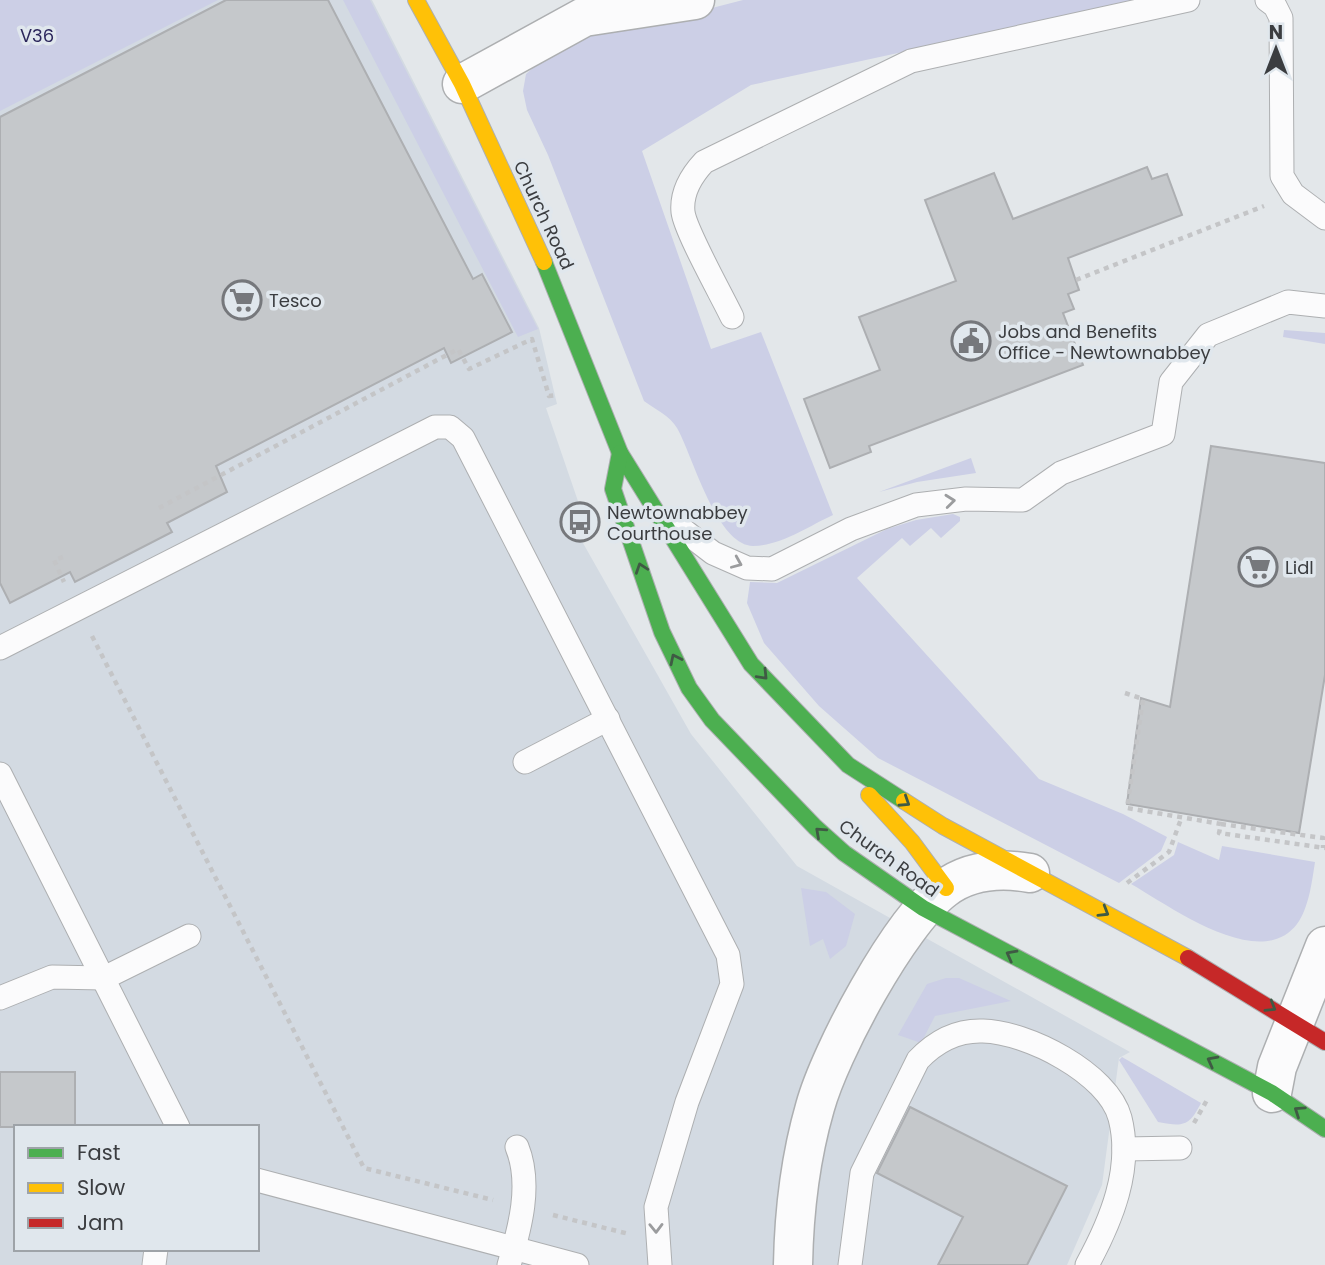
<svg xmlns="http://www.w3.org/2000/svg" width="1325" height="1265" viewBox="0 0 1325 1265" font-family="Poppins,sans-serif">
  <rect width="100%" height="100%" fill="#e3e7ea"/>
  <path fill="#d3dae2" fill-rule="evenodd" d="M175,0H372L539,328L557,404L546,408L580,507L572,510L579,536L691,734L797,866L1130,1052L1119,1058L1102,1185L1067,1265H0V94ZM16,1127H257V1249H16Z"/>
  <g fill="#cccfe6">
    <path d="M0,0H218L0,111Z"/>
    <path d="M343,0H370L538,329L518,337Z"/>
    <path d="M743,0H1143L751,85L642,151L711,349L761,332L833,515C809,526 780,546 753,546C716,545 693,456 677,428C670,416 655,409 644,401L548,155L527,110L523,91L526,74L564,40L658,14L712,8Z"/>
    <path d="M1284,330L1325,333V344L1283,337Z"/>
    <path d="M971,458L976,473L917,482L879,492Z"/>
    <path d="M953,514L960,517V521L941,538L931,528L910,546L902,538L857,578L1039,779L1123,814L1167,837L1161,851L1119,883L878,758L819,706L764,643L747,603L750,582L777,583L887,529L916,520Z"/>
    <path d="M1178,842L1219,860L1222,846L1315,862C1312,881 1309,908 1297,924C1260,973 1170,906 1131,884L1174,855Z"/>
    <path d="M801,888L826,892L855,914L846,946L830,959L823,939L810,946Z"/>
    <path d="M946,978H959L1011,1001L935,1016L921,1043L898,1035L927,984Z"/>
    <path d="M1122,1057L1201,1103C1189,1126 1184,1127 1158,1122L1119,1060Z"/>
  </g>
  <g fill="#c5c8cb" stroke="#adafb2" stroke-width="2">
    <path d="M226,0H328L473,279L482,274L512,332L451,363L444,348L216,466L227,492L167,523L172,532L75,582L70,572L10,603L0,583V117Z"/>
    <path d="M1147,167L1152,179L1167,174L1182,215L1068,258L1079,290L1068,294L1074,309L1063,313L1083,365L869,446L871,452L830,468L804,399L880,370L859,317L956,281L925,200L994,173L1013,219Z"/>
    <path d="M1211,446L1325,463V675L1299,833L1127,804L1141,698L1170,707Z"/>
    <rect x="0" y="1072" width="75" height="55"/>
    <path d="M910,1107L1067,1186L1027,1265H938L963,1217L877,1173Z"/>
  </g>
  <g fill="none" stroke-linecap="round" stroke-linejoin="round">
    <g stroke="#adafb1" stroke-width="25">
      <g id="lane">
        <path d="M1267,0L1275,6L1281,18L1282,176L1293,194L1325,218"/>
        <path d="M732,317C722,296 685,230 683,212C681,192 691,176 704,162L911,61L1188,0"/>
        <path d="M674,523L713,553L747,568L772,569L851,529L916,505L966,499L1023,500L1061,473L1163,434L1171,382L1208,335L1288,302L1325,306"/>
        <path d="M0,648L435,427H450L463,438L728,955L732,984L687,1102L656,1207L660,1265"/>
        <path d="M525,762L608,719"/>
        <path d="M0,774L178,1127"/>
        <path d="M0,998L52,977L104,978L189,936"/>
        <path d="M1124,1149L1180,1148"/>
        <path d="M257,1180L577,1265"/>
        <path d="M154,1265L156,1249"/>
        <path d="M509,1265C520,1228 532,1184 517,1147"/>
        <path d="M850,1265L862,1173L918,1060C935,1042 957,1030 983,1031C1027,1032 1108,1073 1120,1118C1133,1169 1111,1221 1087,1265"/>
      </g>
    </g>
    <g stroke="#adafb1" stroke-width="41">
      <g id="street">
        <path d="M462,84L584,17L695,0"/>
        <path d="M1272,1093L1277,1067L1325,946"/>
        <path d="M793,1265C794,1211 800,1159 815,1107C830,1052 899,923 944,889C969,870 1001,868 1030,873"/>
      </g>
    </g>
    <g stroke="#adafb1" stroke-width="18">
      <g id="fast">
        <path d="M544,262L620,453L751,664L848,765L904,801"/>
        <path d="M620,453L613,489L662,632L689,688L712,720L815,827L844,853L923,908L1272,1093L1325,1129"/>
      </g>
    </g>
    <g stroke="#adafb1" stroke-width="18">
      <g id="slow">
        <path d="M416,0L462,84L544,262"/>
        <path d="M869,795L912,842L946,888"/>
        <path d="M904,801L943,826L1188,958"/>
      </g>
    </g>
    <g stroke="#adafb1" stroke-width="18">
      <path id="jam" d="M1188,958L1325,1042"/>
    </g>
    <g stroke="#c4c5c7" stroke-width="4.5" stroke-dasharray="5 5" stroke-linecap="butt">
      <path d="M1076,280L1264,206"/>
      <path d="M159,508L458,349L469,369L532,339L549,396L558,395"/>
      <path d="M63,557L54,560L64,582"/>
      <path d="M92,636L364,1168L493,1200"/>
      <path d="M1125,693L1143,699L1127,808L1221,824L1219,833L1325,848"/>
      <path d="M1221,824L1323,838V848"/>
      <path d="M1127,883L1169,852L1181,819"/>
      <path d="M1194,1123L1207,1100"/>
      <path d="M553,1215L629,1234"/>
    </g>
    <use href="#lane" stroke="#fbfbfc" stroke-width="23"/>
    <use href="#street" stroke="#fbfbfc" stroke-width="38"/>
    <use href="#fast" stroke="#4caf50" stroke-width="16"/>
    <use href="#slow" stroke="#ffc107" stroke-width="16"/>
    <use href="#jam" stroke="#c62828" stroke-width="16"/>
  </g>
  <defs><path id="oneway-chevron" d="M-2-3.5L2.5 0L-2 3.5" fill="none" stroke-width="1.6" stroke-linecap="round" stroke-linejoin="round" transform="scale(1.75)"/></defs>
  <g stroke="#9b9c9e">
    <use href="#oneway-chevron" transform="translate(950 501) rotate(-6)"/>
    <use href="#oneway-chevron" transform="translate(737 563) rotate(23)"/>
    <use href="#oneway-chevron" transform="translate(656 1228) rotate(89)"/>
  </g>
  <g stroke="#3f5a44">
    <use href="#oneway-chevron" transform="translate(641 568) rotate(-109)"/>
    <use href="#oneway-chevron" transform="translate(675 659) rotate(-116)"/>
    <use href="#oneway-chevron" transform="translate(763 675) rotate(46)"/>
    <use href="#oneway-chevron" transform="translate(905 802) rotate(33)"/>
    <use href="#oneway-chevron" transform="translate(820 832) rotate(-138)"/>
    <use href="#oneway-chevron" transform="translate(1104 912) rotate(31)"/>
    <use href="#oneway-chevron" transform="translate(1011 955) rotate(-152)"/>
    <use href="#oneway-chevron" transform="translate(1271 1007) rotate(31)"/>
    <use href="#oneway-chevron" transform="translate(1212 1061) rotate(-152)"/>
    <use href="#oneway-chevron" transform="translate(1299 1111) rotate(-146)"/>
  </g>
  <defs>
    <g id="supermarket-ring" transform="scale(2.0125)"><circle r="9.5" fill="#e0e7ed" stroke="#76787c" stroke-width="1.5"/><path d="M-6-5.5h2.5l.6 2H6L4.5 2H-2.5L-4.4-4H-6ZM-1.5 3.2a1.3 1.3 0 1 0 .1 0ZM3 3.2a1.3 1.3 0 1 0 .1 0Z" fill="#76787c"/></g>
    <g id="civic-ring" transform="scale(2.0125)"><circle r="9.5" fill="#e0e7ed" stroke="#76787c" stroke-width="1.5"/><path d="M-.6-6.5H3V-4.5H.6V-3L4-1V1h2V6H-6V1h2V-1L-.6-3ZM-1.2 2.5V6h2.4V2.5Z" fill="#76787c"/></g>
    <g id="bus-ring" transform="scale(2.0125)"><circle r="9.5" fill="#e0e7ed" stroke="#76787c" stroke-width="1.5"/><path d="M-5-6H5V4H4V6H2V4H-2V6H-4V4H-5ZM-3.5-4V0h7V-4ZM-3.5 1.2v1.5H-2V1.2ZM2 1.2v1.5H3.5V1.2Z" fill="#76787c"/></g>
  </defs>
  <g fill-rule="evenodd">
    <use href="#supermarket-ring" x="242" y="300"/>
    <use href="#civic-ring" x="971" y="341"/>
    <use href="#bus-ring" x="580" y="522"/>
    <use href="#supermarket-ring" x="1258" y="567"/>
  </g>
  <g text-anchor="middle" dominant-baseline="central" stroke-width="7" stroke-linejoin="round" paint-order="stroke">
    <g font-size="18" fill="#2c275c" stroke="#e0e7ed">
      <text x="37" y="35">V36</text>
    </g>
    <g font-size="18" fill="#3b3d40" stroke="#e0e7ed">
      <text transform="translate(544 215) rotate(65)">Church Road</text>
      <text transform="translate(889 858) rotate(36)">Church Road</text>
    </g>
    <g font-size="18" fill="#3b3d40" stroke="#e0e7ed" text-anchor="start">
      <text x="269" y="300">Tesco</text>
      <text x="998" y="331">Jobs and Benefits<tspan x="998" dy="21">Office - Newtownabbey</tspan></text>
      <text x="607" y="512">Newtownabbey<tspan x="607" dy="21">Courthouse</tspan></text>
      <text x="1285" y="567">Lidl</text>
    </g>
  </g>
  <rect x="14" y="1125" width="245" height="126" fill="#e0e7ed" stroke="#9ea3a8" stroke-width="2"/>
  <rect x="28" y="1148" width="35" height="10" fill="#4caf50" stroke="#9ea3a8" stroke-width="2"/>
  <text x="77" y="1160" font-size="21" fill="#3b3d40">Fast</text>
  <rect x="28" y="1183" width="35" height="10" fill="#ffc107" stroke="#9ea3a8" stroke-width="2"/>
  <text x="77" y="1195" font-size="21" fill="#3b3d40">Slow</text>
  <rect x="28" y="1218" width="35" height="10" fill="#c62828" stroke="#9ea3a8" stroke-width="2"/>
  <text x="77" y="1230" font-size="21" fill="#3b3d40">Jam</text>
  <g transform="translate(1276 49)" stroke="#e0e7ed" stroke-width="5" paint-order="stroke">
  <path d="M0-5L12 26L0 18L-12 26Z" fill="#3b3d40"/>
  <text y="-10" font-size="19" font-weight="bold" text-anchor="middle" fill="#3b3d40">N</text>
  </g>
</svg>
